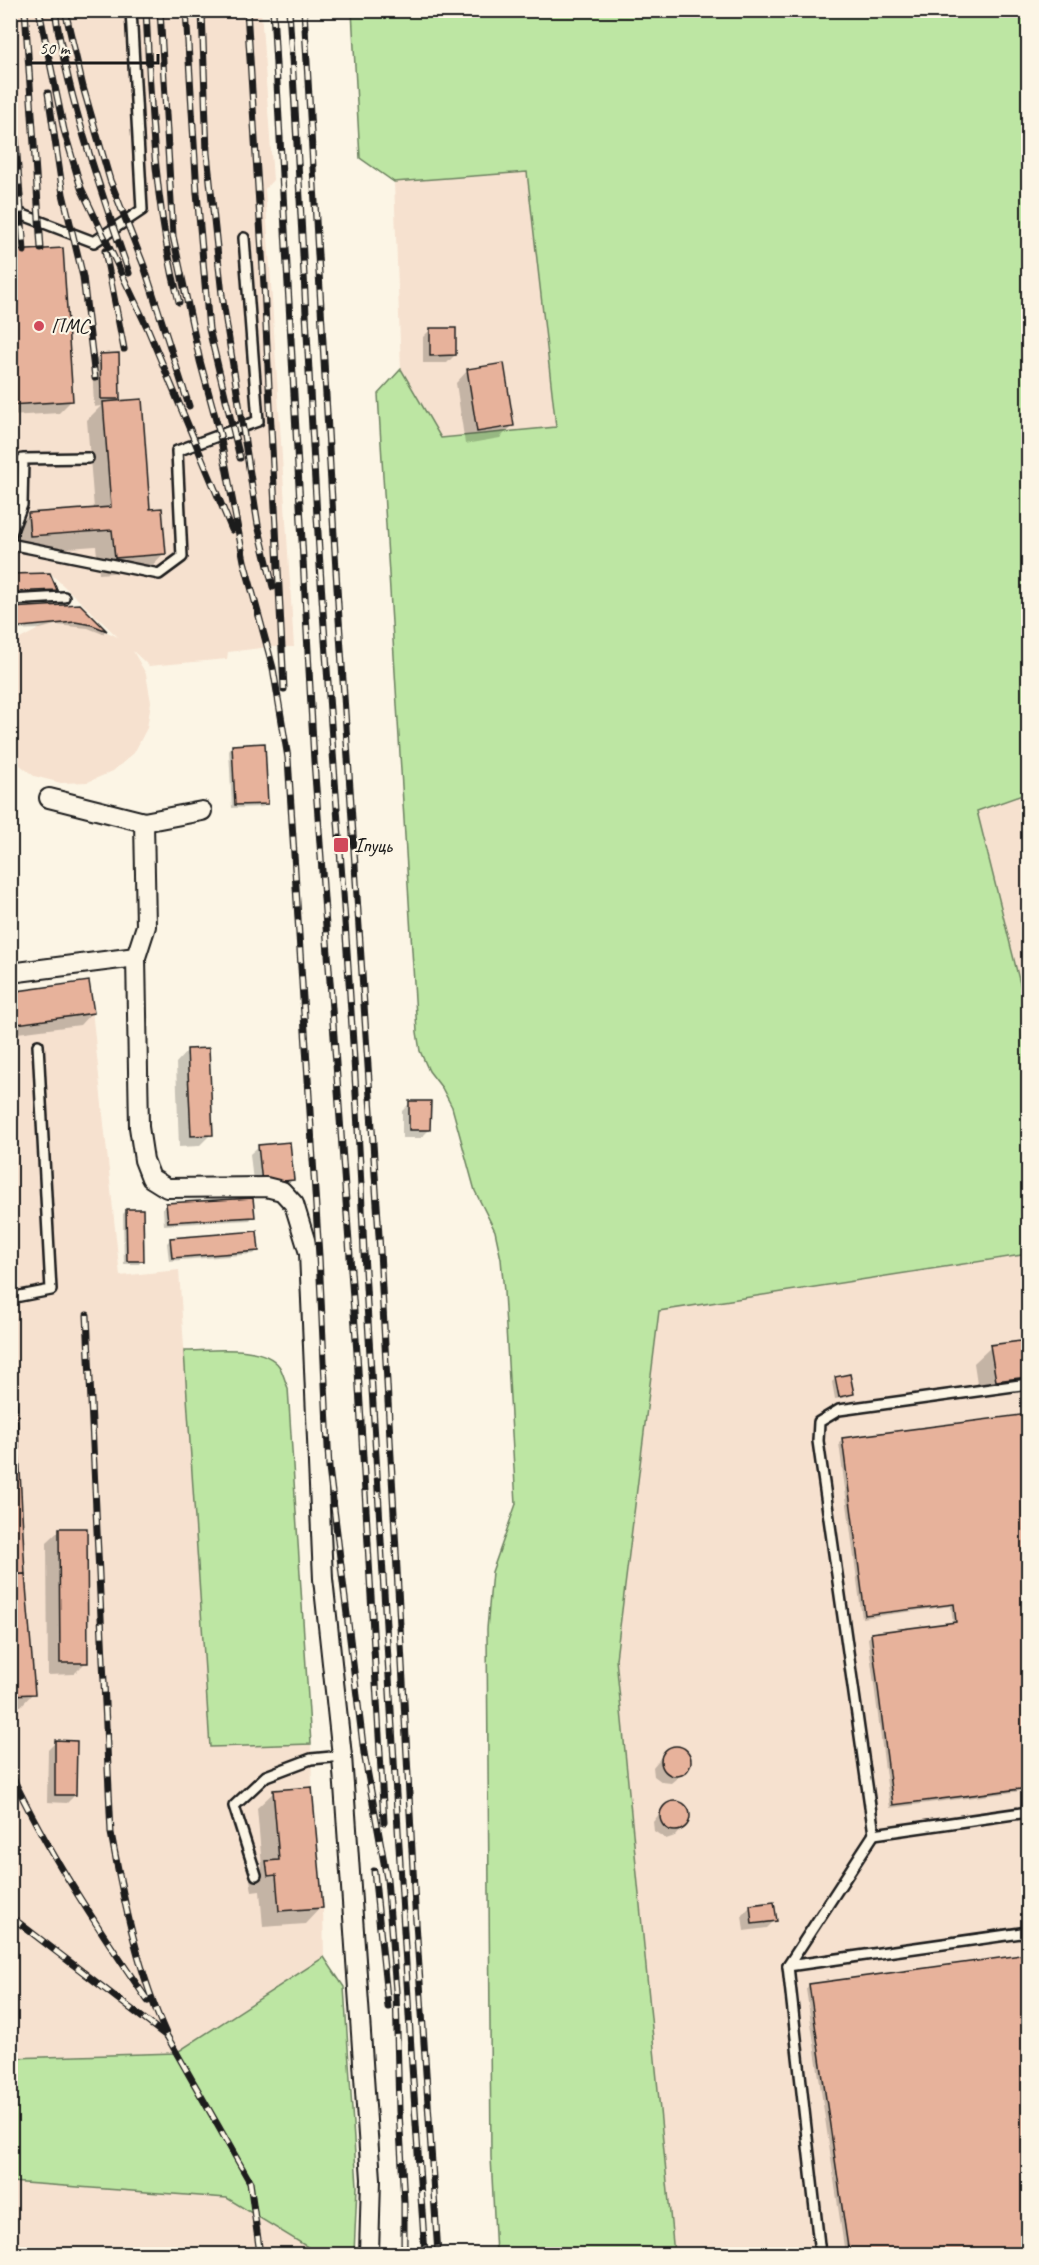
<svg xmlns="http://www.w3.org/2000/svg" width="1039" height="2265" viewBox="0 0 1039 2265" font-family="Caveat,sans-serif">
  <rect width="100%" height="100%" fill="#fcf5e5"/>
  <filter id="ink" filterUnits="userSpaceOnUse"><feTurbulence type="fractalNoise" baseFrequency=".0167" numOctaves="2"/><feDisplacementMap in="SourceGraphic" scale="12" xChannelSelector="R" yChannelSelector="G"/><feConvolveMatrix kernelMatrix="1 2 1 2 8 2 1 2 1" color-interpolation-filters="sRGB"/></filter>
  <g filter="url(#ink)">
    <g fill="#f6e1cf">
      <path d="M11,11H261L273,180L265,189L294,647H268L228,652L227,659L149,666L133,651L146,674L151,702L147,728L134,753L113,771L88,782L61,783L34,776L11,758L10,649L20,639L44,626L60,622L92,625L118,637L50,573L11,574Z"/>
      <path d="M527,171L556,428L440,438L401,369L394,182Z"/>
      <path d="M1028,793V1016L977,811Z"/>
      <path d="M89,981L120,1276L179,1270L210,1747L311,1744L312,1787L323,1908L324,1957L176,2053L11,2058L10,992Z"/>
      <path d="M1028,1254V2254H673L622,1745L616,1659L659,1311Z"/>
      <path d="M10,2182L227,2198L319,2254H11Z"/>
    </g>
    <g fill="#bde6a3" stroke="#6c8160" stroke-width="1.5">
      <path d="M352,11H1028V793L977,811L1028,1016V1254L659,1311L616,1659L674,2254H496L491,2157L487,1629L492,1572L516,1504L504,1292L501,1259L495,1231L475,1191L452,1107L442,1088L429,1071L420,1051L417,1032L378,394L401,369L441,438L556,427L527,172L394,182L360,158Z"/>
      <path d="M184,1351C210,1351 263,1343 279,1366C283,1372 285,1382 288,1388L311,1744L210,1747Z"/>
      <path d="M324,1957L344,1987L357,2186L354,2254H319L227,2198L11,2182V2058L176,2053Z"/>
    </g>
    <g fill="#0003">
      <path d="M10,253L71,401L59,413L10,416Z"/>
      <path d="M431,329L455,355L447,363H423V337Z"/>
      <path d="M101,355L119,398L114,403L164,553L148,570L99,574L96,546L14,552L12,531L29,514L94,509L87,420L101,406L94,407L92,363Z"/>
      <path d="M468,370L512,426L500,438L465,444L456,383Z"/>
      <path d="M10,576L55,589L52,593L10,595Z"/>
      <path d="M79,605L105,631L103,634L88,628L55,625L40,629L10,630V609Z"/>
      <path d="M232,746L267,803L263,807L232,808L229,750Z"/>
      <path d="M10,994L92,1012L80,1025L10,1034Z"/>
      <path d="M188,1050L211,1134L199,1146L179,1147L176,1063Z"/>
      <path d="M410,1103L429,1130L421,1138H402V1111Z"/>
      <path d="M259,1146L292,1180L284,1188L254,1191L250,1154Z"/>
      <path d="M167,1205L253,1216L250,1220L164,1225L163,1208Z"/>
      <path d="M126,1211L142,1260L139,1264H124L123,1214Z"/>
      <path d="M171,1239L257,1250L254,1254L169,1261L167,1243Z"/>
      <path d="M1028,1341V1390L979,1397L974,1363L991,1347Z"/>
      <path d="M836,1378L852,1393L848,1397L835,1399L832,1382Z"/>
      <path d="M10,1390L33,1693L21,1706H10Z"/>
      <path d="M1028,1416V1790L890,1808L868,1638L872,1635L953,1624L951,1606L862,1618L839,1443L843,1440Z"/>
      <path d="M60,1530L86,1662L74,1674L48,1675L47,1542Z"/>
      <path d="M56,1742L75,1795L67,1803L47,1802L48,1750Z"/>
      <path d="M679,1747L687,1752L690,1760L684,1772L671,1783L662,1782L654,1776L653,1767L667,1750Z"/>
      <path d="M274,1792L321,1907L305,1924L263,1927L260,1891L252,1892L250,1879L262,1867L257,1808Z"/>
      <path d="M675,1802L686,1807L689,1820L675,1836L666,1839L654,1831L653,1822L666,1805Z"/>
      <path d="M750,1907L775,1920L767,1928L744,1931L742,1915Z"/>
      <path d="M1028,1955V2254H845L806,1989L809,1985Z"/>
    </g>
    <g fill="#e7b29b" stroke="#1c1c1c" stroke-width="1.5">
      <path d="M63,248L73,401L10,405V251Z"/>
      <path d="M430,328H456V355L430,356Z"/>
      <path d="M119,353L120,399H101L100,354Z"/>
      <path d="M504,363L514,426L477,432L467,369Z"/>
      <path d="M142,399L150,509L162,508L166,554L115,558L112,530L30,536L28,513L111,507L103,402Z"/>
      <path d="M50,573L57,590L10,592V574Z"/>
      <path d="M80,604L107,631L92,625L75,622L10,628V608Z"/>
      <path d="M265,743L268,804L235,805L232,745Z"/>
      <path d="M89,981L94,1013L10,1025V992Z"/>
      <path d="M209,1048L213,1135L191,1136L187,1049Z"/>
      <path d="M409,1101H431L430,1130H409Z"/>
      <path d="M290,1142L294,1180L262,1183L258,1145Z"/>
      <path d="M253,1198L255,1217L168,1222L166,1203Z"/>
      <path d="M126,1209H143L144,1261H127Z"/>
      <path d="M257,1231L259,1251L172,1258L170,1238Z"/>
      <path d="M1028,1340V1377L996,1381L990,1345Z"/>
      <path d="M850,1374L854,1394L839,1397L835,1377Z"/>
      <path d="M10,1388H16L25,1574L10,1575Z"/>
      <path d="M1028,1414V1788L893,1805L871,1633L956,1622L954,1604L865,1615L842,1438Z"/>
      <path d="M59,1528H87L88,1663H60Z"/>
      <path d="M25,1574L35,1694L10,1695V1575Z"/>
      <path d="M55,1740L77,1741L76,1795H55Z"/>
      <circle cx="676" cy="1761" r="15"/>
      <path d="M312,1787L323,1908L279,1911L276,1875L268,1876L266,1861L279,1860L273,1790Z"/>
      <circle cx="675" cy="1816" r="15"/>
      <path d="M774,1902L777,1921L752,1924L750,1905Z"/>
      <path d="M1028,1954V2254H849L809,1984Z"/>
    </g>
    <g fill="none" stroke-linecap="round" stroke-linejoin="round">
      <g stroke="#1c1c1c" stroke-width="14">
        <g id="lane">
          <path d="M10,210L94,242L142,210L131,10"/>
          <path d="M10,536L22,505L23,459L88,458"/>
          <path d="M10,544L159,574L182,557L177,451L258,421L244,238"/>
          <path d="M10,600L64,597"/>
          <path d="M10,1298L51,1290L38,1045"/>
          <path d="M1028,1384L839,1410L819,1422L818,1441L874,1834L1028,1812"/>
          <path d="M874,1834L788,1966L1028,1932"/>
          <path d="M256,1875L234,1806L266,1776L311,1759L342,1756"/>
          <path d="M788,1966L820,2254"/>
        </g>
      </g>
      <g stroke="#1c1c1c" stroke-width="22">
        <g id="street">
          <path d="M49,798L144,822L146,926L136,957L139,1127L144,1160L151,1178L167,1188L266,1187L282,1191L294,1204L309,1253L323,1579L342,1756L371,2179L369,2254"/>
          <path d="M144,822L202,811"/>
          <path d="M10,973L136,957"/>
        </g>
      </g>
      <use href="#lane" stroke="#fcf5e5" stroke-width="9"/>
      <use href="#street" stroke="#fcf5e5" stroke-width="18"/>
      <g stroke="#1c1c1c" stroke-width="7">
        <g id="rail">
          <path d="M25,10L41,249"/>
          <path d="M39,10L64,130L81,188L147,327L232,530"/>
          <path d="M55,10C68,101 100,187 129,273"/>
          <path d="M65,10L83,87L110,180L144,266L189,406"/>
          <path d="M146,10C151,109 154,205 179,302"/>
          <path d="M160,10L173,236L200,361L220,435L244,561L273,668L288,758L319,1256L329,1468L364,1753L387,1879L396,1991L399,2111L404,2202V2254"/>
          <path d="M186,10L197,193L209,329L240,458"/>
          <path d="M202,10L207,153L222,295L258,525L273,587"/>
          <path d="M247,10L264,286L284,689"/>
          <path d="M273,10L314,761L357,1353L384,1822"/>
          <path d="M289,10C302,206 309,402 322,597C337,816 355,1034 364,1253L412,2066L425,2254"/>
          <path d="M304,10L337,588L380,1251L415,1907L438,2254"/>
          <path d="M10,59L24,251"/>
          <path d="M48,93L63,194L83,277L95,378"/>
          <path d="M105,251L124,349"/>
          <path d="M87,1315L111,1833C124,1902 138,1972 167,2036L250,2182L260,2254"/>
          <path d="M10,1772C48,1853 98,1928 148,2001"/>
          <path d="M374,1871L388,2007"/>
          <path d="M10,1916L165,2035"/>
        </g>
      </g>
      <use href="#rail" stroke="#fcf5e5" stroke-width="4.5" stroke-dasharray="14" stroke-linecap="butt"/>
    </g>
  </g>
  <g fill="#d1495b" stroke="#fcf5e5" stroke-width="2">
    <circle cx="39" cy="326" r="6"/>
    <rect x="333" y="837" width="16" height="16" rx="3"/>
  </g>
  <g text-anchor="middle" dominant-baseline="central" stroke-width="4.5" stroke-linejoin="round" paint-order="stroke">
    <g font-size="21" fill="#1c1c1c" stroke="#fcf5e5" text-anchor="start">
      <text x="51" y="326">ПМС</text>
      <text x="354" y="845">Іпуць</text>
    </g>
  </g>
  <rect width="1039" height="2265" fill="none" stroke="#fcf5e5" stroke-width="36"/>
  <rect x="18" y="18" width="1003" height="2229" fill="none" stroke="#1c1c1c" stroke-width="2" filter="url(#ink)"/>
  <path d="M30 54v9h128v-9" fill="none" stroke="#1c1c1c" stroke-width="3"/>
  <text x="39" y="54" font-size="18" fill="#1c1c1c" stroke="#fcf5e5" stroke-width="4.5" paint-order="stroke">50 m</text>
</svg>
